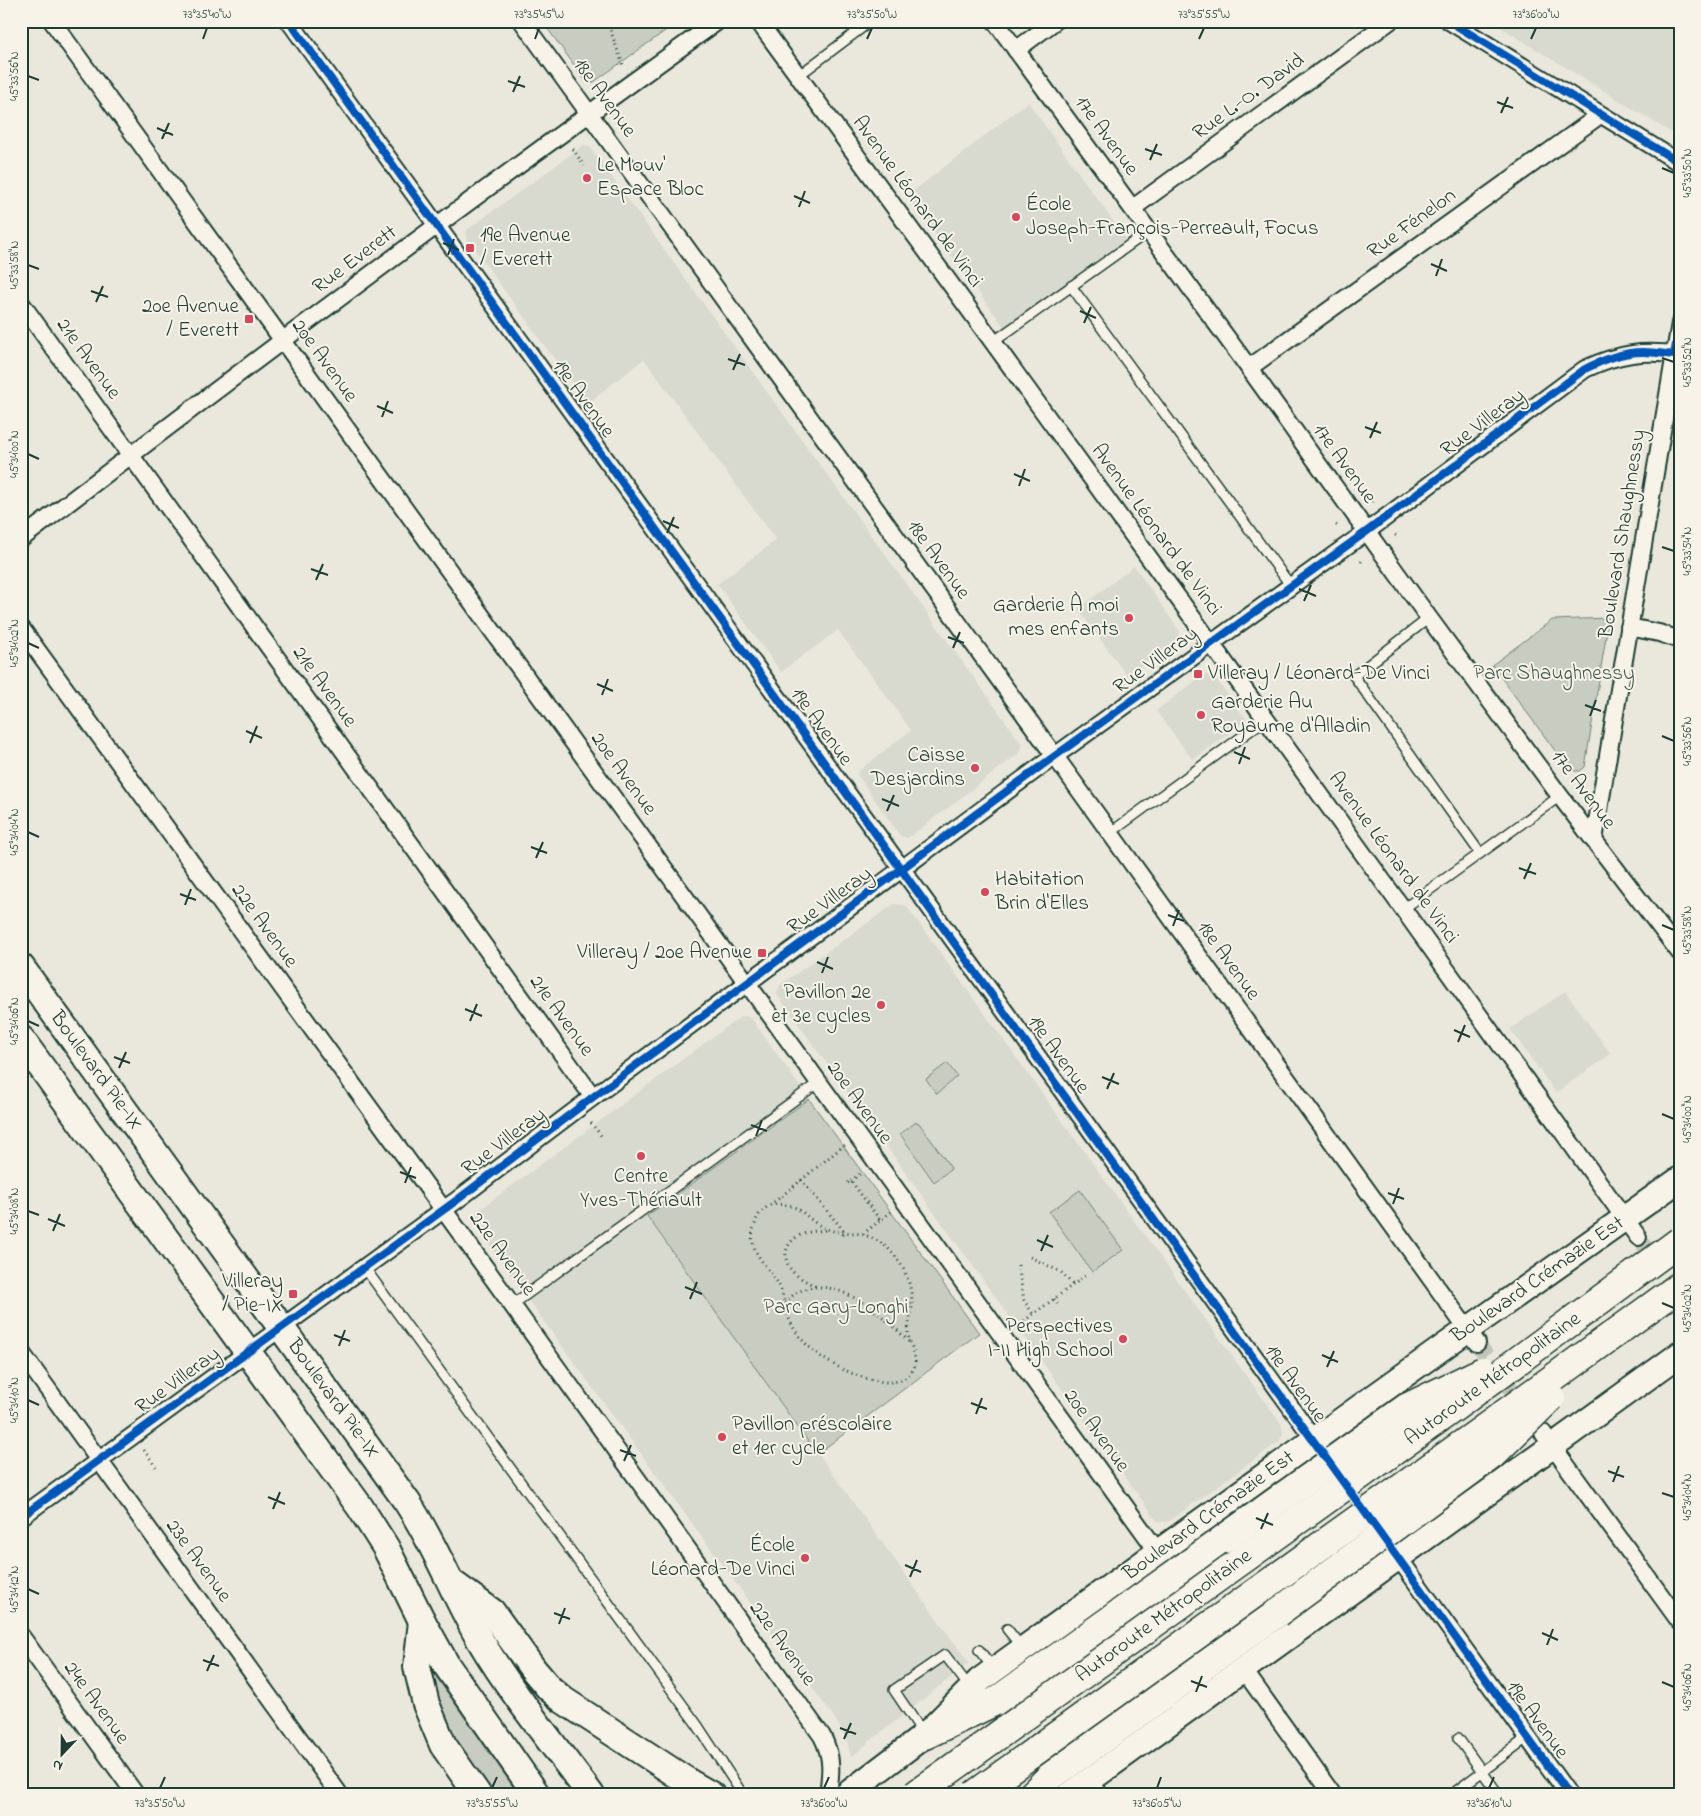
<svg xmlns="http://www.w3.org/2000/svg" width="1701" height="1816" viewBox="0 0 1701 1816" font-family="'Indie Flower',sans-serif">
  <rect width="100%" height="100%" fill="#eae8dd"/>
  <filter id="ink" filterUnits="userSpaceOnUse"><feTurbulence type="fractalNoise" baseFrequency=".02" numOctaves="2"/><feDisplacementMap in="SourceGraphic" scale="10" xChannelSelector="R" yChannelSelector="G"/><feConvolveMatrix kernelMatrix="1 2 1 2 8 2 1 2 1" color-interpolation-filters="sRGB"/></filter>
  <g filter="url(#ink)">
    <g fill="#d9dacf">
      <path d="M1490,21H1680V138Z"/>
      <path d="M1028,102L1126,239L1004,327L907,196Z"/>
      <path d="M584,145L590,147L1022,744V748L1017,755L911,836L907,838L900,836L856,773L911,730L838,630L781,672L717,584L776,540L644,359L587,404L467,239L466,233L468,229Z"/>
      <path d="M1134,566L1180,631L1177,641L1127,676L1078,609Z"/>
      <path d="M1204,674L1210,675L1216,679L1247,720L1193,760L1156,711Z"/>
      <path d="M894,904L906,905L1282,1425L1283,1433L1280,1441L1168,1522L1157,1521L777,995L780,985Z"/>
      <path d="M1565,991L1611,1054L1556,1093L1510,1029Z"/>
      <path d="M746,1016L751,1018L809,1099L647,1216L969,1663L874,1738L851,1757L847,1741L836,1720L529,1301L472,1220L475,1213L740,1017Z"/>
    </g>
    <g fill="#c8ccc1" stroke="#74847a">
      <path d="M542,21H679L594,82L590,83L585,80Z"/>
      <path d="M1609,618L1585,767L1580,771H1570L1492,665L1552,620Z"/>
      <path d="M947,1063L957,1076L937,1094L926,1079Z"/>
      <path d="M809,1099L979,1333L817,1454L647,1216Z"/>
      <path d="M916,1122L919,1123L951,1168L950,1170L934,1182L900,1134Z"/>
      <path d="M1080,1190L1123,1250L1092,1272L1049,1212Z"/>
      <path d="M432,1671L519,1795H490L455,1744L428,1673Z"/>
    </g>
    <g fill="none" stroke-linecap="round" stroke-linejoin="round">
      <g stroke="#c1c6bb" stroke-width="16" stroke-dasharray="16 8" stroke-linecap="butt">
        <path d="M1638,1237L1680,1294"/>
        <path d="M1477,1343L1525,1408"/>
        <path d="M1342,1479L1371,1520"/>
      </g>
      <g stroke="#1f3d34" stroke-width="12">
        <g id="service">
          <path d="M798,76L871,21"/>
          <path d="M1071,286L1291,586"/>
          <path d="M993,342L1149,231"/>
          <path d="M1429,618L1354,676L1480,853"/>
          <path d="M1110,833L1266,719"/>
          <path d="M1403,909L1560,796"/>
          <path d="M364,1267L698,1726L743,1795"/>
          <path d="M512,1305L818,1083"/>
          <path d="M1007,1629L1023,1649"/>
          <path d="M979,1650L993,1668"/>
          <path d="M923,1733L894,1690L945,1655L970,1688"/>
          <path d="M1458,1738L1499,1795"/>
          <path d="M1451,1795L1528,1737"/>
        </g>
      </g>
      <g stroke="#1f3d34" stroke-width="20">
        <g id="minor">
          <path d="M52,21L1158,1552"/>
          <path d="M289,21L1324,1453"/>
          <path d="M522,21L1067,773L1477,1343"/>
          <path d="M758,21L993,342L1403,909L1638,1237"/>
          <path d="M995,21L1249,368L1429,618L1560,796L1680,953"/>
          <path d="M1449,21L1680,163"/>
          <path d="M1016,50L1055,21"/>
          <path d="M1133,208L1390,21"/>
          <path d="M21,303L593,1097"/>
          <path d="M1249,368L1600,115"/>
          <path d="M21,539C251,363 482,189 718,21"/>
          <path d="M1629,627L1659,633L1680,640"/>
          <path d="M21,628L443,1209L822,1736C833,1757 831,1772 828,1795"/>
          <path d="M1594,840L1680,323"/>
          <path d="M21,1352L340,1795"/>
          <path d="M1543,1433L1680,1622"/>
          <path d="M21,1517L457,1200L593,1097L1041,766L1366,532L1585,369C1619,353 1643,350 1680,355"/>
          <path d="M1393,1550L1569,1795"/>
          <path d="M21,1636L136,1795"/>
          <path d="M1243,1669L1333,1795"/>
          <path d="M1090,1781L1100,1795"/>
        </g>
      </g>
      <g stroke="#1f3d34" stroke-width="28">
        <g id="secondary">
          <path d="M846,1795L925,1735L980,1680L1467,1330L1680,1179"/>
          <path d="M1069,1795L1680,1354"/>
        </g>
      </g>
      <g stroke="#1f3d34" stroke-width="30">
        <g id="primary">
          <path d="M21,967L407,1502C436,1546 454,1595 480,1640C512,1694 553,1744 591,1795"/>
          <path d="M21,1039L360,1507L386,1548L422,1621L447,1666L537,1795"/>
          <path d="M452,1583L492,1612L533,1669L549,1688L563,1700L690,1783L711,1795"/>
          <path d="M422,1621L417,1667L426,1704L443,1745L478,1795"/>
        </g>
      </g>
      <g stroke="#1f3d34" stroke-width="31">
        <g id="motorway">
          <path d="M925,1735L998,1700L1224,1539"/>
          <path d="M1032,1795L1051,1776L1277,1613"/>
        </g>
      </g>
      <g stroke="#1f3d34" stroke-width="3" stroke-dasharray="1 4" stroke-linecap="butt">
        <path d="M607,21L623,65"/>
        <path d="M1411,21L1412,26"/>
        <path d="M573,149L584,166"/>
        <path d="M1679,189L1680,188"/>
        <path d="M1372,502L1373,500"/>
        <path d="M1336,525L1338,526"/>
        <path d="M1395,535L1397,536"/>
        <path d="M1361,562L1362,560"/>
        <path d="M1576,777V775"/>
        <path d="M591,1123L603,1138"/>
        <path d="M801,1180L844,1231L843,1236"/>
        <path d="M851,1181L862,1172"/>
        <path d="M848,1183L851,1181L880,1220"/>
        <path d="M770,1205C804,1201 802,1219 827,1229C838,1234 852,1231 864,1235C893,1243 912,1274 912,1304C912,1314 908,1323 908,1334C910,1347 921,1361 911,1373C892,1397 832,1367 815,1352C807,1346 800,1338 795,1330C784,1314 786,1296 776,1280C765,1263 745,1248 755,1224C756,1219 759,1214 762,1211C769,1205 777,1200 783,1195C804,1178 824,1161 845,1145"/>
        <path d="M863,1234L892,1211"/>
        <path d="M1030,1257L1061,1272L1073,1285"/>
        <path d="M1018,1265L1024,1300L1033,1314"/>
        <path d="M815,1286C808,1282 801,1279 795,1274C780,1260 784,1241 803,1234C810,1231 819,1231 826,1230"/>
        <path d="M1054,1299L1058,1305"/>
        <path d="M785,1303C821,1260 883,1314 910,1343"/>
        <path d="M1016,1327L1085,1276"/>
        <path d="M144,1450L156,1467"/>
      </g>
      <use href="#service" stroke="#f7f3e8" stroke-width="9"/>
      <use href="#minor" stroke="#f7f3e8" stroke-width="16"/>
      <use href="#secondary" stroke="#f7f3e8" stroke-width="24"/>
      <use href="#primary" stroke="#f7f3e8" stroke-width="26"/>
      <use href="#motorway" stroke="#f7f3e8" stroke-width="28"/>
      <g stroke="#1f3d34" stroke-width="31" stroke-linecap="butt">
        <g id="motorway-bridge">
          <path d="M1224,1539L1408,1407L1483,1371"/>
          <path d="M1277,1613L1492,1455L1551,1397"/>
          <path d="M915,1795L1455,1407L1680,1241"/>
          <path d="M974,1795L1482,1430L1680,1286"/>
        </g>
      </g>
      <use href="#motorway-bridge" stroke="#f7f3e8" stroke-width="28"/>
      <g stroke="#f7f3e8" stroke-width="11">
        <g id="cycleway">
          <path d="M289,21L1569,1795"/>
          <path d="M1449,21L1680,163"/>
          <path d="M21,1517L457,1200L593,1097L1041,766L1366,532L1585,369C1603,360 1622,352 1643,352C1653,352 1664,354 1674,355L1680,323"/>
        </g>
      </g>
      <use href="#cycleway" stroke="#0057b8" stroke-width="8"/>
    </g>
  </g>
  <path fill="none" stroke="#1f3d34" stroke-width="2" d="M203,39L207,28M535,39L539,28M867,39L872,28M1199,39L1204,28M1531,39L1536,28M28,76L39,80M508,81L525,87M513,92L520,76M1497,102L1513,108M1501,113L1508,97M157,128L173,135M162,139L169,123M1145,149L1162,155M1150,160L1157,144M1662,168L1674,173M794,196L810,203M799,207L805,191M443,243L459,250M448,255L454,239M1431,264L1447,271M28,265L39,269M1436,276L1442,259M91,291L108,297M96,302L103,286M1080,311L1096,318M1084,323L1091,307M1662,358L1674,362M728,359L745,365M733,370L740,354M377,406L393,413M382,417L388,401M1365,427L1381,433M1370,438L1377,422M28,454L39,459M1014,474L1030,481M1019,486L1025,469M663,521L679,528M667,533L674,517M1662,547L1674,551M311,569L328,575M316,580L323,564M1299,589L1316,596M1304,601L1311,585M948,637L964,643M28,643L39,648M953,648L960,632M597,684L613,691M602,695L608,679M1585,705L1601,711M1590,716L1596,700M246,731L262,738M1662,736L1674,741M250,743L257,726M1234,752L1250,759M1239,764L1245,747M882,799L899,806M887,811L894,795M28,832L39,837M531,847L547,853M536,858L543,842M1519,868L1536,874M1524,879L1531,863M180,894L196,900M185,905L191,889M1168,915L1184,921M1662,925L1674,930M1173,926L1179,910M817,962L833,969M822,973L828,957M465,1009L482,1016M28,1021L39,1026M470,1021L477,1004M1454,1030L1470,1037M1458,1042L1465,1025M114,1057L130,1063M119,1068L126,1052M1102,1077L1119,1084M1107,1089L1114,1073M1662,1114L1674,1119M751,1125L767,1131M756,1136L762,1120M400,1172L416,1178M405,1183L411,1167M1388,1193L1404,1199M1393,1204L1399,1188M28,1211L39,1215M48,1219L65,1226M53,1231L60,1214M1037,1240L1053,1247M1041,1251L1048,1235M685,1287L702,1294M690,1299L697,1282M1662,1303L1674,1308M334,1335L350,1341M339,1346L345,1330M1322,1355L1338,1362M1327,1367L1334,1351M28,1400L39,1405M971,1403L987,1409M976,1414L982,1398M620,1450L636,1456M624,1461L631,1445M1608,1471L1624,1477M1613,1482L1619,1466M1662,1493L1674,1497M268,1497L285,1504M273,1509L280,1492M1256,1518L1273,1525M1261,1529L1268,1513M905,1565L921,1572M910,1577L917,1560M28,1589L39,1594M554,1613L570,1619M559,1624L565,1608M1542,1633L1558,1640M1547,1645L1553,1629M203,1660L219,1666M207,1671L214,1655M1191,1681L1207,1687M1662,1682L1674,1687M1196,1692L1202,1676M840,1728L856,1734M844,1739L851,1723M160,1788L165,1777M492,1788L497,1777M824,1788L829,1777M1157,1788L1161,1777M1489,1788L1494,1777"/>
  <g fill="#d1495b" stroke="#f7f3e8" stroke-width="2">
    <circle cx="587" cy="178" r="5"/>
    <circle cx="1016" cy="217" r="5"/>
    <rect x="465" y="243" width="10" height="10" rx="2.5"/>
    <rect x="244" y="314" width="10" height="10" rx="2.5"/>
    <circle cx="1129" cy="618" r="5"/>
    <rect x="1193" y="669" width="10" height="10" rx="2.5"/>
    <circle cx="1201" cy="715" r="5"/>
    <circle cx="975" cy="768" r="5"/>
    <circle cx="985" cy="892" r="5"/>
    <rect x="757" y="948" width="10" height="10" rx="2.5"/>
    <circle cx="881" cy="1005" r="5"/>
    <circle cx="641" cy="1156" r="5"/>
    <rect x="288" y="1289" width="10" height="10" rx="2.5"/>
    <circle cx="1123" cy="1339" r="5"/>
    <circle cx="722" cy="1437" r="5"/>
    <circle cx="805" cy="1558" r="5"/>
  </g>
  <g text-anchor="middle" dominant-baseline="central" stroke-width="4" stroke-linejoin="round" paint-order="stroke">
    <g font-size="21" fill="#1f3d34" stroke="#f7f3e8">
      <text transform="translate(1249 97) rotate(-36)">Rue L.-O. David</text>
      <text transform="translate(604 98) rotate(54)">18e Avenue</text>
      <text transform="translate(1106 136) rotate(54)">17e Avenue</text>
      <text transform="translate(917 202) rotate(54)">Avenue Léonard de Vinci</text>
      <text transform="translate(1412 224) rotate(-36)">Rue Fénelon</text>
      <text transform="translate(355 260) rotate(-37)">Rue Everett</text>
      <text transform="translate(88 359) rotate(54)">21e Avenue</text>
      <text transform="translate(324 361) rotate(54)">20e Avenue</text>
      <text transform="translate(583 399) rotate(54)">19e Avenue</text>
      <text transform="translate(1483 423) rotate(-37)">Rue Villeray</text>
      <text transform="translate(1344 464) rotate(54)">17e Avenue</text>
      <text transform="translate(1156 530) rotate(54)">Avenue Léonard de Vinci</text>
      <text transform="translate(1623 534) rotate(-81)">Boulevard Shaughnessy</text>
      <text transform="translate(938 560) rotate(54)">18e Avenue</text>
      <text transform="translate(1156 661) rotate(-36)">Rue Villeray</text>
      <text transform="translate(324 687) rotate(54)">21e Avenue</text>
      <text transform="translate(821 727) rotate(54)">19e Avenue</text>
      <text transform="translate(623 774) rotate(54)">20e Avenue</text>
      <text transform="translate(1583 790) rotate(53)">17e Avenue</text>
      <text transform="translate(1393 858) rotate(54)">Avenue Léonard de Vinci</text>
      <text transform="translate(830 901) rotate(-36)">Rue Villeray</text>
      <text transform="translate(264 926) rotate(54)">22e Avenue</text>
      <text transform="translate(1228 961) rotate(54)">18e Avenue</text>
      <text transform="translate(561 1016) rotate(54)">21e Avenue</text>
      <text transform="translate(1058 1055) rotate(54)">19e Avenue</text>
      <text transform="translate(96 1071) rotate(54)">Boulevard Pie-IX</text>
      <text transform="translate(859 1103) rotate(54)">20e Avenue</text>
      <text transform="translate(504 1142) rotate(-37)">Rue Villeray</text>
      <text transform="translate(502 1254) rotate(54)">22e Avenue</text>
      <text transform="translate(1538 1280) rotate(-35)">Boulevard Crémazie Est</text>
      <text transform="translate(1493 1379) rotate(-36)">Autoroute Métropolitaine</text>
      <text transform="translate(178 1381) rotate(-36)">Rue Villeray</text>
      <text transform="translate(1295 1384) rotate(54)">19e Avenue</text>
      <text transform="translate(333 1399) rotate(54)">Boulevard Pie-IX</text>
      <text transform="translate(1096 1431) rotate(54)">20e Avenue</text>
      <text transform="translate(1209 1516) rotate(-36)">Boulevard Crémazie Est</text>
      <text transform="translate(198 1561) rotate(54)">23e Avenue</text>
      <text transform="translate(1164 1616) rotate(-36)">Autoroute Métropolitaine</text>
      <text transform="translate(782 1644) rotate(54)">22e Avenue</text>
      <text transform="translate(96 1703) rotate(54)">24e Avenue</text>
      <text transform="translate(1537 1720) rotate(54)">19e Avenue</text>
    </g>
    <g font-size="21" fill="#1f3d34" stroke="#f7f3e8" text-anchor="end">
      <text x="597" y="166" text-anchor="start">Le Mouv'<tspan x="597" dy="24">Espace Bloc</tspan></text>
      <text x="1026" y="205" text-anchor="start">École<tspan x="1026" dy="24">Joseph-François-Perreault, Focus</tspan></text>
      <text x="480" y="236" text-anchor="start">19e Avenue<tspan x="480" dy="24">/ Everett</tspan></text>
      <text x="239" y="307">20e Avenue<tspan x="239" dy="24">/ Everett</tspan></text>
      <text x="1119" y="606">Garderie À moi<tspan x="1119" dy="24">mes enfants</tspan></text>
      <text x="1208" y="674" text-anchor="start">Villeray / Léonard-De Vinci</text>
      <text x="1211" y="703" text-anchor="start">Garderie Au<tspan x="1211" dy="24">Royaume d'Alladin</tspan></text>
      <text x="965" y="756">Caisse<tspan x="965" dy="24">Desjardins</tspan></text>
      <text x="995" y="880" text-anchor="start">Habitation<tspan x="995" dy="24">Brin d'Elles</tspan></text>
      <text x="752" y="953">Villeray / 20e Avenue</text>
      <text x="871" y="993">Pavillon 2e<tspan x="871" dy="24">et 3e cycles</tspan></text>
      <text x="641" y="1177" text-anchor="middle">Centre<tspan x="641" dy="24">Yves-Thériault</tspan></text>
      <text x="283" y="1282">Villeray<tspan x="283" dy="24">/ Pie-IX</tspan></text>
      <text x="1113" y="1327">Perspectives<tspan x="1113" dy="24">I-II High School</tspan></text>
      <text x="732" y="1425" text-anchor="start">Pavillon préscolaire<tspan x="732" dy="24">et 1er cycle</tspan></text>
      <text x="795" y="1546">École<tspan x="795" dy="24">Léonard-De Vinci</tspan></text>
    </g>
    <g font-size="21" fill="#415a50" stroke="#f7f3e8">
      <text x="1554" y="674">Parc Shaughnessy</text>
      <text x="836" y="1308">Parc Gary-Longhi</text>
    </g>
  </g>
  <rect width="1701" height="1816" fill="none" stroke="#f7f3e8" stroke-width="55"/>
  <g transform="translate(62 1754) rotate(202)" stroke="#f7f3e8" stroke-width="4" paint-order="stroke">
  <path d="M0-4L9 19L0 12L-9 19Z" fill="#1f3d34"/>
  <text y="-8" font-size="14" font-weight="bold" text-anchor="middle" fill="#1f3d34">N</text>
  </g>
  <rect x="28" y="28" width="1646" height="1760" fill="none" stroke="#1f3d34" stroke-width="2"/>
  <g font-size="12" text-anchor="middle" fill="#1f3d34">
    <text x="207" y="18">73°35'40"W</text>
    <text x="539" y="18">73°35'45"W</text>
    <text x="872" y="18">73°35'50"W</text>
    <text x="1204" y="18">73°35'55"W</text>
    <text x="1536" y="18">73°36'00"W</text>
    <text transform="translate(14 76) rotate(-90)" y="4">45°33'56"N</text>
    <text transform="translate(1687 173) rotate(-90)" y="4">45°33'50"N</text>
    <text transform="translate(14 265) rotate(-90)" y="4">45°33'58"N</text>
    <text transform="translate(1687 362) rotate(-90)" y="4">45°33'52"N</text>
    <text transform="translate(14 454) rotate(-90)" y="4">45°34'00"N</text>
    <text transform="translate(1687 551) rotate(-90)" y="4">45°33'54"N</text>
    <text transform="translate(14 643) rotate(-90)" y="4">45°34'02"N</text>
    <text transform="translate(1687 741) rotate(-90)" y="4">45°33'56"N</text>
    <text transform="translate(14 832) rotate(-90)" y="4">45°34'04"N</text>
    <text transform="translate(1687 930) rotate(-90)" y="4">45°33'58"N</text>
    <text transform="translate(14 1021) rotate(-90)" y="4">45°34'06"N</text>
    <text transform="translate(1687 1119) rotate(-90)" y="4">45°34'00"N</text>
    <text transform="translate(14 1211) rotate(-90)" y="4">45°34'08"N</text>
    <text transform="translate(1687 1308) rotate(-90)" y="4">45°34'02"N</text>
    <text transform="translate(14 1400) rotate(-90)" y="4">45°34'10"N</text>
    <text transform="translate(1687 1497) rotate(-90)" y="4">45°34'04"N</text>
    <text transform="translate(14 1589) rotate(-90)" y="4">45°34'12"N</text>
    <text transform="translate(1687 1687) rotate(-90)" y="4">45°34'06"N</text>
    <text x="160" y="1807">73°35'50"W</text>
    <text x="492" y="1807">73°35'55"W</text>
    <text x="824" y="1807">73°36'00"W</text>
    <text x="1157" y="1807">73°36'05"W</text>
    <text x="1489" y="1807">73°36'10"W</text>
  </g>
</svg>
